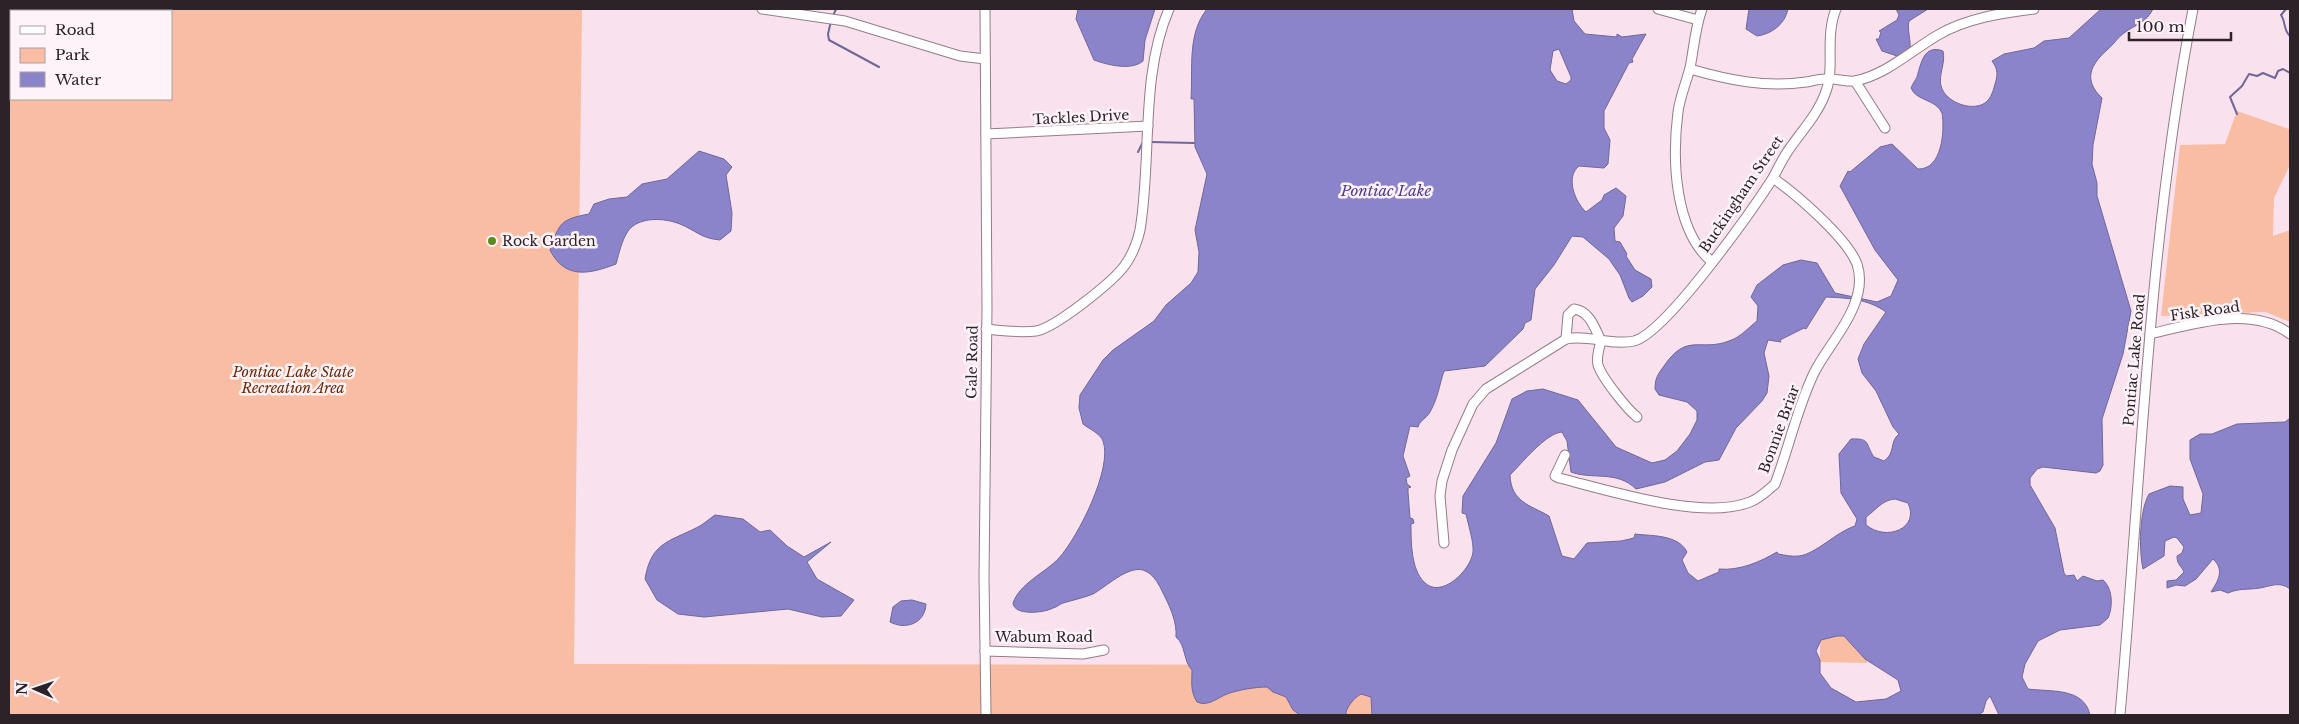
<svg xmlns="http://www.w3.org/2000/svg" width="2299" height="724" viewBox="0 0 2299 724" font-family="'Libre Baskerville',serif">
  <rect width="100%" height="100%" fill="#fae1ee"/>
  <g fill="#f9bda3" fill-rule="evenodd">
    <path d="M9,9H582L574,664L1388,665L1709,715H9ZM11,11H171V99H11Z"/>
    <path d="M2237,111L2289,129L2290,165L2274,198L2273,236L2290,230V322L2266,312L2161,316L2180,145L2225,144Z"/>
    <path d="M1820,635H1867V663L1820,662Z"/>
  </g>
  <g fill="#8c84ca" stroke="#6f6799" fill-rule="evenodd">
    <path d="M1078,9H1155L1145,40L1143,61C1131,71 1108,65 1094,60L1076,19Z"/>
    <path d="M1207,9H1572L1574,21L1585,34L1617,37V34L1622,37L1646,34L1632,59L1633,62L1629,63L1604,111V128L1610,140L1608,164L1604,168L1579,166C1565,177 1575,202 1586,212L1602,200L1604,195L1616,188L1626,196L1623,216L1614,228L1615,241L1620,242L1627,254L1626,256L1635,270L1651,279L1652,287L1643,296L1632,302L1629,298L1620,275L1609,259L1583,237L1572,236L1554,265L1535,289L1531,320L1525,323L1523,329L1485,366L1444,371C1439,386 1438,398 1430,412C1426,419 1420,420 1418,427L1410,426L1403,456L1410,476L1406,478L1407,484L1411,487L1408,488V492L1410,518L1413,519L1414,523L1411,524C1411,542 1411,569 1424,582C1441,600 1471,570 1473,552C1474,542 1468,524 1466,514L1462,513L1463,496L1496,443L1512,399L1527,391L1543,389L1578,400L1616,447L1652,463L1665,460L1677,451L1690,434L1697,420V411L1687,402L1659,395L1655,389C1655,378 1658,374 1664,366C1687,332 1700,352 1729,341C1741,337 1748,328 1757,321L1758,306L1751,297L1757,285L1783,265L1801,260L1817,263L1835,293L1877,302L1891,296L1898,280L1875,250L1840,186L1848,171L1850,172L1880,147L1892,144L1918,169C1942,170 1945,131 1942,113C1936,99 1916,101 1911,88C1913,83 1915,81 1917,77C1921,63 1924,44 1943,51C1946,63 1938,75 1941,86C1945,101 1967,110 1981,105C1990,102 1993,92 1995,84C1998,75 1998,69 1992,61L2004,54L2034,48L2044,41L2069,38L2101,9H2153C2146,23 2136,24 2124,33C2118,37 2114,44 2108,49C2090,65 2083,80 2102,98L2093,145L2092,164L2097,183V196L2131,311L2123,354L2102,419L2103,465L2100,471L2096,473L2043,467L2037,469L2030,478V485L2055,528L2064,573L2066,576L2074,575L2077,581L2083,576L2097,581L2103,580C2113,589 2113,607 2108,618L2100,625L2060,630L2038,641L2025,664L2022,677L2028,689C2050,692 2084,687 2090,715H1999L1990,696L1986,701L1983,712L1977,715H1372L1371,697L1361,694C1355,697 1345,708 1346,715H1300L1293,710L1286,697L1273,692L1267,687C1255,687 1238,690 1227,694C1217,698 1208,707 1197,702C1190,691 1192,681 1192,670C1183,661 1186,645 1176,637C1177,623 1171,609 1165,597C1160,587 1155,574 1143,570C1127,566 1106,587 1093,594C1083,598 1073,600 1063,603C1060,604 1057,607 1053,608C1044,613 1014,616 1013,603C1020,583 1045,573 1059,558C1078,537 1113,468 1103,441C1100,433 1089,429 1083,424L1079,408L1080,395L1103,360L1113,350L1154,321L1166,305L1191,283L1198,272L1199,252L1195,230L1207,174L1195,147L1194,99H1191C1193,68 1187,34 1207,9ZM1559,49L1571,77V80L1566,84L1557,81L1550,70L1553,51ZM1826,297C1848,298 1868,299 1886,312L1864,344L1858,359L1862,373L1876,391L1893,427L1899,434C1889,442 1896,453 1884,461L1874,457C1865,444 1871,438 1851,439L1839,454L1841,493L1857,519L1855,526C1836,532 1816,554 1799,556C1792,557 1785,555 1778,554L1777,552C1760,562 1739,571 1719,569V572L1698,581L1688,573L1682,560L1687,552C1678,534 1650,536 1635,534L1634,538L1621,541L1587,543L1574,559L1562,556L1549,516C1530,505 1511,502 1510,475C1522,463 1546,433 1562,432L1567,441L1571,472C1592,480 1617,470 1636,489L1665,482L1705,462L1719,460L1736,428L1762,401L1767,393L1769,376L1764,353L1768,340L1781,342L1780,340L1804,328L1806,329ZM1895,499L1908,503C1920,528 1887,542 1866,525V517C1876,510 1882,500 1895,499ZM1837,636H1844L1865,659L1898,680L1901,691L1886,699L1856,702L1831,688L1820,673V660L1816,651L1821,640Z"/>
    <path d="M1749,9H1788C1785,24 1772,34 1757,36L1746,29Z"/>
    <path d="M1896,9H1928L1909,21C1907,31 1911,39 1910,49L1897,56L1882,51L1876,39H1879L1881,32L1879,31L1897,20L1899,15Z"/>
    <path d="M699,151L724,159L732,167L726,175L732,213L731,231L720,240C700,238 697,231 680,224C665,218 639,216 628,231C622,240 619,253 616,264C590,274 565,280 550,250C559,223 561,219 589,214L594,204L609,199L627,197L642,184L667,179Z"/>
    <path d="M2290,418V589C2280,581 2271,586 2260,588C2248,590 2239,588 2228,593L2220,590L2211,592C2218,581 2225,570 2213,559L2196,579L2185,586L2176,585L2167,588V581L2176,580L2184,572C2181,565 2177,565 2177,556L2182,553L2184,547L2177,538L2174,537L2165,541L2164,556L2143,569C2139,550 2139,512 2149,494L2170,486L2183,487V499L2190,515L2201,513L2203,494L2190,459V440L2200,434H2212L2237,424L2285,422Z"/>
    <path d="M715,515L743,519L760,532L770,530L787,546L804,557L831,542L807,562L817,579L854,600L841,616L822,617L788,609L704,617L678,614L657,600L645,579C651,543 668,542 696,528C703,525 709,519 715,515Z"/>
    <path d="M912,600L926,604C925,624 905,630 890,622L893,607L901,601Z"/>
  </g>
  <g fill="none" stroke-linecap="round" stroke-linejoin="round">
    <g stroke="#6f6799" stroke-width="2">
      <path d="M2286,9L2281,15C2286,22 2283,30 2290,36"/>
      <path d="M833,16L836,9"/>
      <path d="M831,21L828,34L829,40L879,67"/>
      <path d="M2237,114L2230,97L2242,86L2249,74L2257,76L2263,73L2275,78L2278,71L2283,69L2290,73"/>
      <path d="M1151,142L1194,143"/>
      <path d="M1138,152L1143,142"/>
    </g>
    <g stroke="#937d88" stroke-width="11">
      <g id="minor">
        <path d="M762,9L845,21L960,56L985,59"/>
        <path d="M985,9L987,307L984,578L986,715"/>
        <path d="M1658,9L1698,20"/>
        <path d="M1702,9C1695,28 1694,48 1690,68C1686,83 1680,97 1678,112C1672,159 1674,230 1712,262"/>
        <path d="M1690,69C1728,80 1766,88 1806,82C1813,81 1818,79 1825,79C1835,78 1845,82 1855,81C1886,75 1912,50 1938,35C1967,18 2002,13 2034,9"/>
        <path d="M1855,81L1885,128"/>
        <path d="M986,134L1148,126"/>
        <path d="M986,329C1003,331 1020,333 1036,331C1055,328 1114,281 1125,265C1133,254 1137,243 1140,230C1152,158 1140,76 1169,9"/>
        <path d="M2150,334C2193,324 2251,305 2290,334"/>
        <path d="M1566,339L1568,315L1574,309C1590,311 1595,329 1601,341"/>
        <path d="M1601,341C1599,349 1596,357 1598,365C1602,378 1627,409 1637,417"/>
        <path d="M1565,455L1555,476L1559,478C1608,490 1703,521 1750,502C1760,498 1767,491 1775,484C1789,448 1797,408 1814,373C1825,351 1843,332 1853,308C1859,294 1862,279 1857,264C1847,238 1796,194 1773,178"/>
        <path d="M1444,543L1440,496L1442,481L1452,450L1473,404L1486,389L1566,339C1588,334 1611,346 1634,341C1666,333 1753,209 1773,178C1777,170 1781,162 1786,154C1798,135 1817,116 1825,94C1836,68 1824,39 1836,9"/>
        <path d="M985,651L1083,654L1104,650"/>
        <path d="M2120,715C2141,480 2148,242 2193,9"/>
      </g>
    </g>
    <use href="#minor" stroke="#fff" stroke-width="9"/>
  </g>
  <circle fill="#5d8b1e" stroke="#fdf3f8" stroke-width="2" cx="492" cy="241" r="5"/>
  <g text-anchor="middle" dominant-baseline="central" stroke-width="5" stroke-linejoin="round" paint-order="stroke">
    <g font-size="14" fill="#2c2328" stroke="#fdf3f8">
      <text transform="translate(1081 117) rotate(-3)">Tackles Drive</text>
      <text transform="translate(1741 194) rotate(-56)">Buckingham Street</text>
      <text transform="translate(2205 311) rotate(-8)">Fisk Road</text>
      <text transform="translate(2134 360) rotate(-85)">Pontiac Lake Road</text>
      <text transform="translate(972 362) rotate(-89)">Gale Road</text>
      <text transform="translate(1779 429) rotate(-70)">Bonnie Briar</text>
      <text x="1044" y="637">Wabum Road</text>
    </g>
    <g font-size="14" fill="#2c2328" stroke="#fdf3f8" text-anchor="start">
      <text x="502" y="241">Rock Garden</text>
    </g>
    <g font-size="14" font-style="italic" fill="#6a2600" stroke="#fdf3f8">
      <text x="293" y="372">Pontiac Lake State<tspan x="293" dy="16">Recreation Area</tspan></text>
    </g>
    <g font-size="15" font-style="italic" fill="#4c3b8f" stroke="#fdf3f8">
      <text x="1386" y="190">Pontiac Lake</text>
    </g>
  </g>
  <rect width="2299" height="724" fill="none" stroke="#2c2328" stroke-width="20"/>
  <rect x="10" y="10" width="162" height="90" fill="#fdf3f8" stroke="#a9a0a5"/>
  <rect x="20" y="26" width="25" height="8" fill="#ffffff" stroke="#a9a0a5"/>
  <text x="55" y="35" font-size="15" fill="#2c2328">Road</text>
  <rect x="20" y="48" width="25" height="15" fill="#f9bda3" stroke="#a9a0a5"/>
  <text x="55" y="60" font-size="15" fill="#2c2328">Park</text>
  <rect x="20" y="72" width="25" height="15" fill="#8c84ca" stroke="#a9a0a5"/>
  <text x="55" y="85" font-size="15" fill="#2c2328">Water</text>
  <g transform="translate(35 689) rotate(272)" stroke="#fdf3f8" stroke-width="4" paint-order="stroke">
  <path d="M0-4L9 19L0 12L-9 19Z" fill="#2c2328"/>
  <text y="-8" font-size="14" font-weight="bold" text-anchor="middle" fill="#2c2328">N</text>
  </g>
  <path d="M2129 32v8h102v-8" fill="none" stroke="#2c2328" stroke-width="2.5"/>
  <text x="2136" y="32" font-size="15" fill="#2c2328" stroke="#fdf3f8" stroke-width="4" paint-order="stroke">100 m</text>
</svg>
